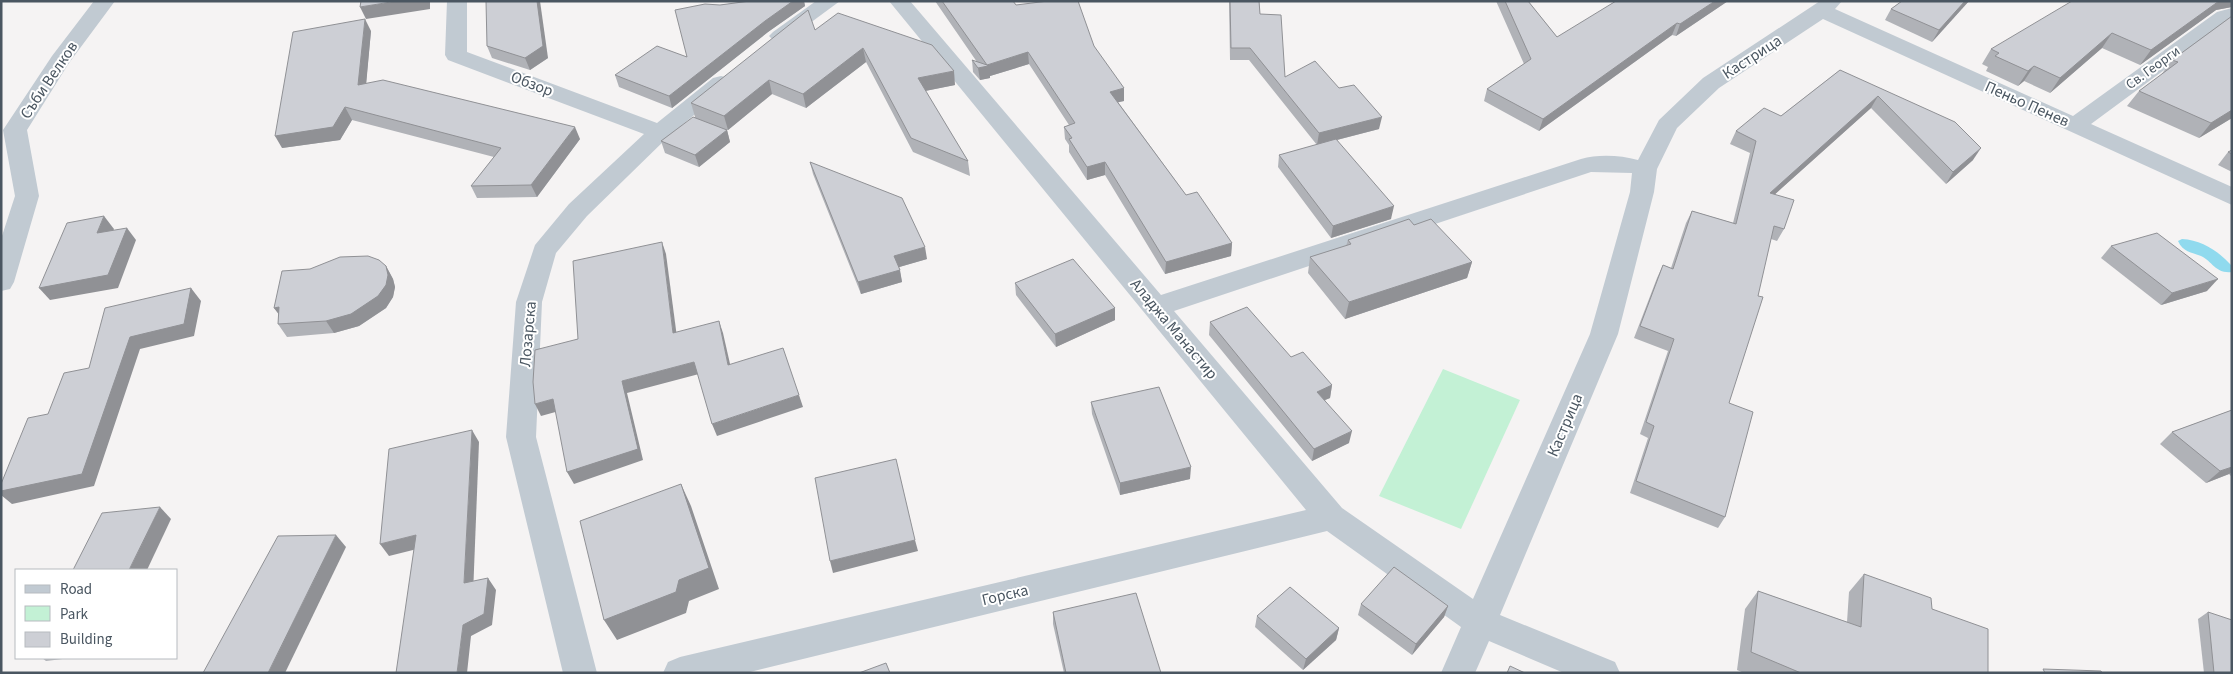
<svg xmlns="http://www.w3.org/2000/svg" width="2233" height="674" viewBox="0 0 2233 674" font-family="'Source Sans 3',sans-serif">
  <rect width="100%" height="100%" fill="#f5f3f3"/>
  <path fill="#c3f1d5" d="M1443,369L1520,400L1461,529L1379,496Z"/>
  <path fill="#90daee" d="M2182,239C2202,240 2218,251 2231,265L2232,272C2216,274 2213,262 2201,256C2191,252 2183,252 2178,241Z"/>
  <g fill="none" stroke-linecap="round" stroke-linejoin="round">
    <g fill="#c1cad2" fill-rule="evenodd">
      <path d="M94,1H115L69,63L27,130L39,196L14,282L10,289L1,291V239L15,196L3,130L52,56Z"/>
      <path d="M447,1H467V52L657,123L713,78L721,76L729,78L732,83L668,137L587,216L556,253L542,302L536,437L597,673H563L506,437L516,302L535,245L569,204L644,134L448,60L445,55Z"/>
      <path d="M816,1H840L787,40L780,42L773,40L769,36L773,32Z"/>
      <path d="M889,1H910L1161,295L1581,159C1598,154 1620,155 1638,160L1659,120L1703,78L1820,1H1842L1835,9L2073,116L2217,12L2232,8V20L2091,124L2232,187V205L1823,19L1719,88L1677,128L1657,169L1654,192L1618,334L1500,615L1615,662L1620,673H1564L1489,641L1475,673H1441L1461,627L1327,531L746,673H663L668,662L680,657L1306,510ZM1591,172L1632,173L1630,192L1590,334L1473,599L1342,508L1174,311Z"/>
    </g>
  </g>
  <g fill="#b0b2b7">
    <path d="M750,1H804L805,6L768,32L672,108L619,87L615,75L687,57L720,5Z"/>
    <path d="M935,1H1013L1016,5L1094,46L1124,101L1118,102L1186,195L1232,243L1231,256L1165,274L1105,175L1087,180L1069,152V145L1065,139L1064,127L1069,125L1029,64L990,76V78L980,80L973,72L972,60L977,62Z"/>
    <path d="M1229,1H1259L1260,14L1285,77L1339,88L1379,129L1337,140L1391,219L1331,238L1278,167L1279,155L1317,145L1249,60H1230Z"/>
    <path d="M1496,1H1528L1557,37L1728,1L1676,36L1672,35L1539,131L1484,101L1487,89L1524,64Z"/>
    <path d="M1902,1H1969L1932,42L1885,20L1891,9Z"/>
    <path d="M2232,1V7L2216,10L2140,65L2102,48L2050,93L2024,81L2018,86L1986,71L1988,67L1982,64L1991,49Z"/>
    <path d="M2232,16V118L2199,138L2127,106L2139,91L2161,75L2172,60Z"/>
    <path d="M815,30L955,85L925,91L968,161L970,176L913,152L866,62L806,108L772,94L728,130H727L730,142L699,167L665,153L661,141L695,117L691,103Z"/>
    <path d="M371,31L366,83L580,139L537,197L477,198L471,186L494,157L352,120L340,140L282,148Z"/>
    <path d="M487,46L548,58L530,70L492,58Z"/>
    <path d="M1840,70L1973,160L1946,184L1871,108L1775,194L1784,229L1777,241L1771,239L1729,403L1725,517L1718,528L1630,493L1648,438L1640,434L1668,351L1634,338L1657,278L1663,265L1671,268L1686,223L1692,211L1733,223L1750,153L1730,144L1736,131L1781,116Z"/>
    <path d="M2232,150V172L2218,165L2228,152Z"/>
    <path d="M810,162L927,259L899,267L902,282L861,294L813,174Z"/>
    <path d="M1414,225L1472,262L1467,278L1345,319L1308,273L1310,257L1346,246L1348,240Z"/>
    <path d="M2111,246L2207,291L2161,305L2101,258Z"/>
    <path d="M386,266L393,279L395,287L393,297L386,308L359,326L334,333L287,337L278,324L279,314L274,308L310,269Z"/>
    <path d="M1015,283L1115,308V320L1056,347L1016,295Z"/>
    <path d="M1210,322L1291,357L1332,385L1330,398L1325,400L1349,443L1312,461L1209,335Z"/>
    <path d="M1091,402L1190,479L1120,495L1092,414Z"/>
    <path d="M2232,410V477L2229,474L2206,483L2160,444L2172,432Z"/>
    <path d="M1864,574L1932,609L1988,673H1744L1737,670L1745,609L1758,591L1847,622L1849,592Z"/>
    <path d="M1361,604L1448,606L1444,617L1412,655L1358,615Z"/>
    <path d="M1053,612L1161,673H1064L1053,624Z"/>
    <path d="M2208,612L2232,673H2204L2198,619Z"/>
    <path d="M1257,616L1339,628L1336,640L1303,670L1255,627Z"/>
    <path d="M42,658H71L46,661Z"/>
  </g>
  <g fill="#909195">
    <path d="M397,1H430V9L366,19L360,7Z"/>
    <path d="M537,1H540L548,58L530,70L525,58Z"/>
    <path d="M793,1H804L805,6L768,32L672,108L669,96L765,21Z"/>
    <path d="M1715,1H1728L1676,36L1680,24Z"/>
    <path d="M1965,1H1969L1932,42L1939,30Z"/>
    <path d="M2219,1H2232V7L2216,10L2140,65L2151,50Z"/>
    <path d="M365,19L371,31L365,97L358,85Z"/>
    <path d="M1677,23L1672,35L1539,131L1543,119Z"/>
    <path d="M2112,33L2102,48L2050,93L2060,78Z"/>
    <path d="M863,48L866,62L806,108L803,94Z"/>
    <path d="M1028,52L1029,64L990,76V78L980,80L978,68Z"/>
    <path d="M2034,66L2024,81L2018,86L2028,71Z"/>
    <path d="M954,71L955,85L920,92L918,78Z"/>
    <path d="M769,80L772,94L728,130L724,116Z"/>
    <path d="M1124,88V101L1110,104V92Z"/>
    <path d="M1878,96L1871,108L1763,205L1770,193Z"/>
    <path d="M345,107L352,120L340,140L282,148L275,136Z"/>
    <path d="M2232,110V118L2199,138L2211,123Z"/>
    <path d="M1382,117L1379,129L1317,145L1319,133Z"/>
    <path d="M575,127L580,139L537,197L531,185Z"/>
    <path d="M727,130L730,142L699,167L695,155Z"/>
    <path d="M1981,148L1973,160L1946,184L1953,172Z"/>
    <path d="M1105,162V175L1087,180V167Z"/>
    <path d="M1394,206L1391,219L1331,238L1333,226Z"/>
    <path d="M104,216L114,229L107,245L97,233Z"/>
    <path d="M127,228L136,240L118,288L50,300L39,288Z"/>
    <path d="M662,242L666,254L678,345L673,333Z"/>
    <path d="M1232,243L1231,256L1165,274L1166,262Z"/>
    <path d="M925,247L927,259L896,268L894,256Z"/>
    <path d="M1472,262L1467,278L1345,319L1349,302Z"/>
    <path d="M386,266L393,279L395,287L393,297L386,308L359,326L334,333L326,321Z"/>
    <path d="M900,270L902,282L861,294L858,282Z"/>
    <path d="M2218,279L2207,291L2161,305L2172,293Z"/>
    <path d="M191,288L201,301L194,336L140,349L94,486L12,504L1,495V491L130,337Z"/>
    <path d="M279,307L283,320L274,308Z"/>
    <path d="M1115,308V320L1056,347L1055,334Z"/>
    <path d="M719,321L723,333L733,377L728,365Z"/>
    <path d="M694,362L699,374L627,393L643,460L574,484L567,472L622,381Z"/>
    <path d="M1332,385L1330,398L1315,404L1317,392Z"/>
    <path d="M799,395L803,407L717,436L712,424Z"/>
    <path d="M553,399L559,411L541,416L535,404Z"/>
    <path d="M472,430L479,442L473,595L464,583Z"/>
    <path d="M1352,431L1349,443L1312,461L1314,449Z"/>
    <path d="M1191,467L1190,479L1120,495V483Z"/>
    <path d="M2232,467V472L2229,474L2206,483L2220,471Z"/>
    <path d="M681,484L691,506L719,589L689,601L686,613L617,640L604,620L679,580Z"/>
    <path d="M160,507L171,519L147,570H129Z"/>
    <path d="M336,535L346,547L285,673H268Z"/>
    <path d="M416,535L425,547L389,556L380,544Z"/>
    <path d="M915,540L918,551L833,573L830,561Z"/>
    <path d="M488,578L496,590L492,625L471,636L467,673H457L463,625Z"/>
    <path d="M1448,606L1444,617L1412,655L1416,644Z"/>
    <path d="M1339,628L1336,640L1303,670L1306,659Z"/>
  </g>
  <g fill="#cdcfd5" stroke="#909195">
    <path d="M361,1H397L360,7Z"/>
    <path d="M486,1H537L543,46L525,58L487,46Z"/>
    <path d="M750,1H793L765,21L669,96L615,75L657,46L687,57L675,10L705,4L720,5Z"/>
    <path d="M942,1H1013L1016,5L1048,1H1078L1094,46L1124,88L1110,92L1186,195L1197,192L1232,243L1166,262L1105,162L1087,167L1069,139L1072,138L1064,127L1075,123L1028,52L987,65L988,66L978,68L972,60L987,65Z"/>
    <path d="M1230,1H1259L1260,14L1281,15L1285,77L1315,61L1339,88L1354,85L1382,117L1319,133L1250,48H1231Z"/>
    <path d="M1505,1H1528L1557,37L1616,1H1715L1680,24L1677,23L1543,119L1487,89L1531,59Z"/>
    <path d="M1902,1H1965L1939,30L1891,9Z"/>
    <path d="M2072,1H2219L2151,50L2112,33L2060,78L2034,66L2028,71L1995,56L1999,53L1991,49Z"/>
    <path d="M808,10L815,30L838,13L932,45L954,71L918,78L968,161L911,138L863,48L803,94L769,80L724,116L691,103Z"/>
    <path d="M2232,16V110L2211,123L2139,91L2178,62L2172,60Z"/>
    <path d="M365,19L358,85L383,80L575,127L531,185L471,186L501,148L345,107L333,127L275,136L293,32Z"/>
    <path d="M1840,70L1955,122L1981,148L1953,172L1878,96L1770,193L1794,200L1784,229L1774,226L1758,296L1763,297L1729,403L1753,412L1725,517L1636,481L1654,426L1646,422L1674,339L1640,326L1663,265L1673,269L1692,211L1736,224L1756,141L1736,131L1764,108L1781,116Z"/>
    <path d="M693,117L727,130L695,155L661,141Z"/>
    <path d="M1336,139L1394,206L1333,226L1279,155Z"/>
    <path d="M2232,150V154L2228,152Z"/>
    <path d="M810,162L902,198L925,247L894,256L900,270L858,282Z"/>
    <path d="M104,216L97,233L127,228L108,275L39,288L67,223Z"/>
    <path d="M1409,219L1414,225L1431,219L1472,262L1349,302L1310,257L1351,244L1348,240Z"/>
    <path d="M2157,233L2218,279L2172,293L2111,246Z"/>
    <path d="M662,242L673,333L719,321L728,365L783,348L799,395L712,424L694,362L622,381L638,449L567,472L553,399L535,404L533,382L535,350L578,339L573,261Z"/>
    <path d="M368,256L379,260L386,266L388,275L386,285L378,296L351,314L326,321L278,324L279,307L274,308L282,271L310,269L340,257Z"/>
    <path d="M1073,259L1115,308L1055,334L1015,283Z"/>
    <path d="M191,288L184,324L130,337L82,474L1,491V484L28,418L48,414L64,373L89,368L105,308Z"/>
    <path d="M1247,307L1291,357L1303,352L1332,385L1317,392L1352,431L1314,449L1210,322Z"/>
    <path d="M1159,387L1191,467L1120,483L1091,402Z"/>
    <path d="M2232,410V467L2220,471L2172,432Z"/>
    <path d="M472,430L464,583L488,578L484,614L463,625L457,673H396L416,535L380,544L389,449Z"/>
    <path d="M896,459L915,540L830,561L815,478Z"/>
    <path d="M681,484L709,568L679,580L676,592L604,620L580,521Z"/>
    <path d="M160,507L129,570H73L102,513Z"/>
    <path d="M336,535L268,673H203L278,536Z"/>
    <path d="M1394,567L1448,606L1416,644L1361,604Z"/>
    <path d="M1864,574L1931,598L1932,609L1988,629V673H1801L1751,652L1758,591L1861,627Z"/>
    <path d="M1290,587L1339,628L1306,659L1257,616Z"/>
    <path d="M1136,593L1161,673H1066L1053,612Z"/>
    <path d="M2208,612L2232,620V673H2214Z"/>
    <path d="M886,663L890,673H859Z"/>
    <path d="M1510,666L1525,673H1507Z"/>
    <path d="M2043,669L2101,671L2102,673H2045Z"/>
  </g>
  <g text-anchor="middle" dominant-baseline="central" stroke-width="4" stroke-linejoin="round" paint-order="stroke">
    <g font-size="14" fill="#4a5661" stroke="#fff">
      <text transform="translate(2153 68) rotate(-36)">Св. Георги</text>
    </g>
    <g font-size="16" fill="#4a5661" stroke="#fff">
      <text transform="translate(1752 57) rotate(-33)">Кастрица</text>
      <text transform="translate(49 80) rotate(-56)">Съби Велков</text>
      <text transform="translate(532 84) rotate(21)">Обзор</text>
      <text transform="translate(2027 104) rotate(24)">Пеньо Пенев</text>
      <text transform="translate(1174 329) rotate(50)">Аладжа Манастир</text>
      <text transform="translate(528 334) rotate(-85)">Лозарска</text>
      <text transform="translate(1565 425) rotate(-67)">Кастрица</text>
      <text transform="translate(1005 595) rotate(-13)">Горска</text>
    </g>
  </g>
  <rect width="2233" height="674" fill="none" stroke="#4a5661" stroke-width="5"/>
  <rect x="15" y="569" width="162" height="90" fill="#ffffff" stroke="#b7bbc0"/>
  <rect x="25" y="585" width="25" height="8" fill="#c1cad2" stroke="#b7bbc0"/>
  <text x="60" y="594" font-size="15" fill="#4a5661">Road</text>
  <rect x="25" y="606" width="25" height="15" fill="#c3f1d5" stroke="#b7bbc0"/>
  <text x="60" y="619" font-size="15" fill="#4a5661">Park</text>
  <rect x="25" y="632" width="25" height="15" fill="#cdcfd5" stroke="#b7bbc0"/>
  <text x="60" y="644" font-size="15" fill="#4a5661">Building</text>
</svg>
